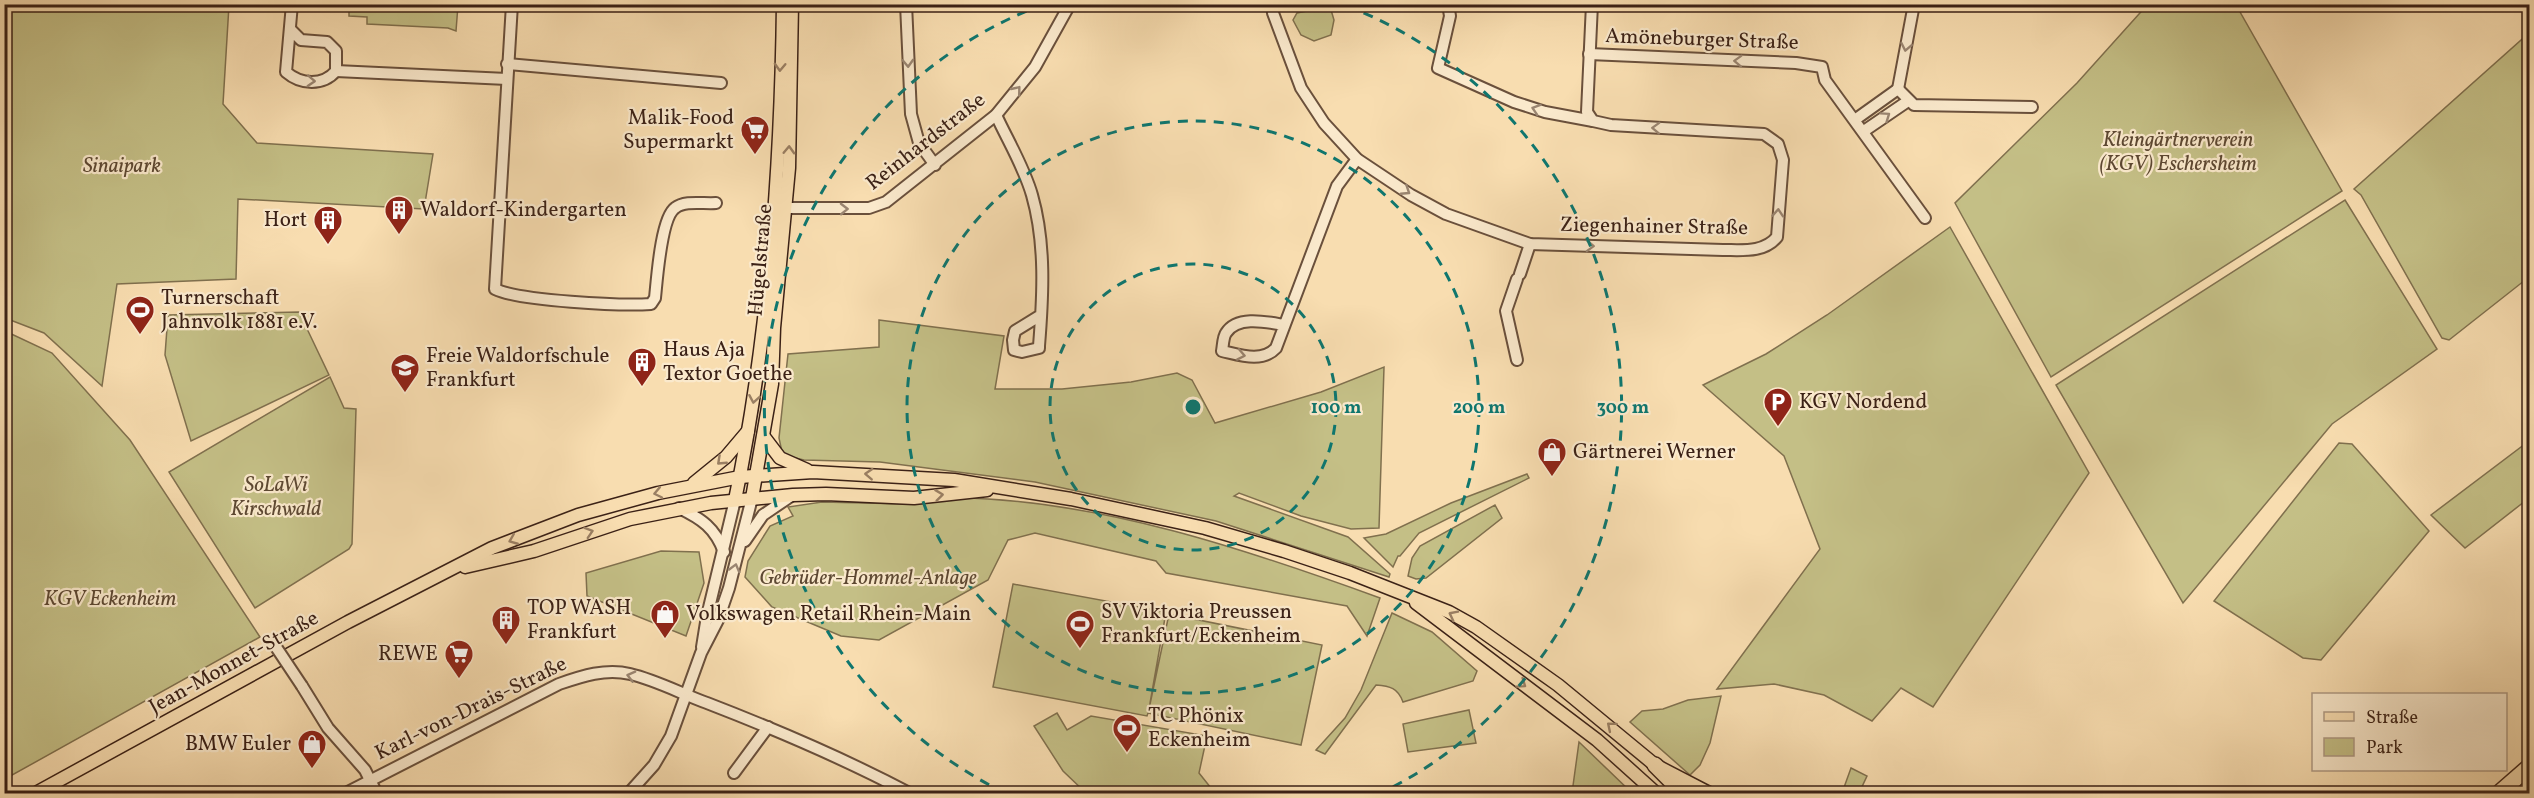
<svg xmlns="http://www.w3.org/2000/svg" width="2534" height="798" viewBox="0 0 2534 798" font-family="Vollkorn,serif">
  <rect width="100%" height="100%" fill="#f8ddb0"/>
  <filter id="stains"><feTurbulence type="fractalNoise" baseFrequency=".00333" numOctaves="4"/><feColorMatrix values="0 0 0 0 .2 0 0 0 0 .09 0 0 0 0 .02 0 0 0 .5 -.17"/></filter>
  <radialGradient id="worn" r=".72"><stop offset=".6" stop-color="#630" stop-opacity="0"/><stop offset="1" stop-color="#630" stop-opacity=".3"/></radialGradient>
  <g fill="#c4bf86" stroke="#80704e" stroke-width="1.5">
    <path d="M2148,4L2236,5L2342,191L2051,377L1955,203L2077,83Z"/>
    <path d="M4,5H229L223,104L257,143L433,154L424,209L238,199L236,279L117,284L102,386L44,333L5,318Z"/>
    <path d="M325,5H458L456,31L448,28L367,24V17L349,16V6Z"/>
    <path d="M1322,8L1331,10L1334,20L1331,35L1314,41L1301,35L1293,20L1297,13Z"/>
    <path d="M2529,33V277L2449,340L2442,338L2361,195L2354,189Z"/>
    <path d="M2345,200L2437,349L2332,424L2183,603L2056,385Z"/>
    <path d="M1950,227L2089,473L1933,707L1901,688L1872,721L1824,695L1774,684L1717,689L1820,549L1784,456L1703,385L1766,354L1827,315Z"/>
    <path d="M299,312L329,375L191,441L165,355L168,315Z"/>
    <path d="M879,320L1004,336L995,389H1062L1131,382L1177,373L1192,380L1215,423L1321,392L1384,367L1379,528L1351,529L1301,516L1239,493L1234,496L1348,537L1390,574L1389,577L1216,521L1035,482L880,462L804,460L791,457L782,452L779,438L788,354L879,347Z"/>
    <path d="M5,331L52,353L130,440L260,637L5,779Z"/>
    <path d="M330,377L344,408L356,409L352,544L349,549L255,608L169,472Z"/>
    <path d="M2529,441V498L2465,548L2431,515Z"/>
    <path d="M2339,443L2352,444L2429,531L2321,660L2303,658L2214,601Z"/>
    <path d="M1527,474L1529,478L1419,533L1400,556H1398L1393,567L1364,538L1386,534L1451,503Z"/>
    <path d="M959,498C1100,500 1248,550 1380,598L1367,636L1347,606L1166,573L1156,561L1035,533L1008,540L988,580L879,640L841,636L772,607L745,577L748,561L770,526L793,516L788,507L822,502L906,504Z"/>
    <path d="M1495,505L1502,518L1426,578L1416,579L1408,576L1412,558L1420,546Z"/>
    <path d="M661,551L699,552L704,583L686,636L587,596L586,573Z"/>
    <path d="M1013,584L1166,612L1149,709L1169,614L1322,645L1301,745L1148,713L1147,716L993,687Z"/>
    <path d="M1392,613L1432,632L1477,671L1473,681L1403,702C1398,688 1390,686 1376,685L1325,754L1316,750L1345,718L1361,690Z"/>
    <path d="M1721,696L1710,743L1700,765L1690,775L1630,722L1642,711L1663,709L1688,700Z"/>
    <path d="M1469,710L1476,743L1408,752L1403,724Z"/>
    <path d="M1057,713L1067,730L1091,716L1207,736L1199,773L1215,793H1101L1095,787L1089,793H1086L1063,771L1034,726Z"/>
    <path d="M1579,742L1632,793H1572Z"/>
    <path d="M1851,768L1867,776L1859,793H1842Z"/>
  </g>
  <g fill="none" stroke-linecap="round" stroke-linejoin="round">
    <g stroke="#6a503c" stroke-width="14">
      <g id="minor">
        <path d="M512,4L495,289C519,301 622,306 651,304L655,298C657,279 661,218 675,208C685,200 703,204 716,203"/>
        <path d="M906,4L911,114L919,143L935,165"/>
        <path d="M1272,4L1273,13L1301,88L1324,123L1357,159L1411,195L1446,214L1530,244L1723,250C1742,250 1764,253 1777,237L1783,160L1778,144L1764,134L1611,125L1593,121L1587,112L1592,4"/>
        <path d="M1448,4L1450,16L1438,68L1514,102L1545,112L1593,121"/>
        <path d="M290,29L301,40L327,42L336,51V71C323,86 301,85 286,72L292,4"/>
        <path d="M1589,54L1796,63L1822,67L1825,80L1925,218"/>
        <path d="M507,64L721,83"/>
        <path d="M336,71L507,79"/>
        <path d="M1898,89L1914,105L2032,107"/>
        <path d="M1898,89L1914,4"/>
        <path d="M996,115C1008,141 1024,167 1032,195C1046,244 1043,296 1039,346V348L1022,352L1014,350L1013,340L1015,331L1041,315"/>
        <path d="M1856,119L1898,89"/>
        <path d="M1864,131L1908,101"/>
        <path d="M786,208H869L886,202L996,115L1035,67L1070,4"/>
        <path d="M1520,274L1530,244"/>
        <path d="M1517,279L1506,311L1517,360"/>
        <path d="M1284,325C1267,322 1237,315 1226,333C1223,337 1223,346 1222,351C1240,355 1262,363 1276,348L1337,186L1357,159"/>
        <path d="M679,508C702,519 715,528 724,552"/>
        <path d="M745,541L763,515L791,496"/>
        <path d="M702,647L707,616L735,500"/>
        <path d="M302,686L328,728L365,770L377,794"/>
        <path d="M734,773L768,727"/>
        <path d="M344,794L559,684C582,676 606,668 630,674C656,680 682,694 707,703C777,730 845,759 911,794"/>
        <path d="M628,794L654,765L671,736L701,653L718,620L729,588L752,498"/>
      </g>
    </g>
    <g stroke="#3b2116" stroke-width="15">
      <g id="major">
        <path d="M764,437L780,458L807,470"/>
        <path d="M694,483L726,457L748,431"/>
        <path d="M752,498L772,384L774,328L789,168L792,4"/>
        <path d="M735,500C769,337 781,171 783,4"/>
        <path d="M465,567L534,551L630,519L711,503L793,495L826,494L914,498L987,490"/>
        <path d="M1416,603L1597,740L1657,794"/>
        <path d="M34,794L348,622L492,548L578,515L658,493L740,477L813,472L954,480L1071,499L1205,528L1284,551L1350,573L1449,612L1476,627L1558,685L1655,765L1711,794"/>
      </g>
    </g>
    <g stroke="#3b2116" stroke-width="18">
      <g id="highway">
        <path d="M1655,765L1684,794"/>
        <path d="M2498,794L2530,766"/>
      </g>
    </g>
    <use href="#minor" stroke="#fae9cc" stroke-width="10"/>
    <use href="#major" stroke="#f8ddb0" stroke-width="12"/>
    <use href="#highway" stroke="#f8ddb0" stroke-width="15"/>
    <g stroke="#6a503c" stroke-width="14" stroke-linecap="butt">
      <path id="minor-bridge" d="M274,644L302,686"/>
    </g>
    <use href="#minor-bridge" stroke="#fae9cc" stroke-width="10"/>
  </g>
  <defs><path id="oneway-chevron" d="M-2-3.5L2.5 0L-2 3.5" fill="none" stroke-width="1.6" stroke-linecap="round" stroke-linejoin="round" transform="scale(1.5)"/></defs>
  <g stroke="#9a8571">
    <use href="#oneway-chevron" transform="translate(1906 47) rotate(101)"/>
    <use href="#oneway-chevron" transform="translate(1738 61) rotate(-178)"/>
    <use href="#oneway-chevron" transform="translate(908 63) rotate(88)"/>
    <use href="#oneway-chevron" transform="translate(311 81) rotate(3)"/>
    <use href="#oneway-chevron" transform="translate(1017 90) rotate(-51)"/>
    <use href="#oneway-chevron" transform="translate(1536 109) rotate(-162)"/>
    <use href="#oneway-chevron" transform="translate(1886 116) rotate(-35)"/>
    <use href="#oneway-chevron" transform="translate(1656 128) rotate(-178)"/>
    <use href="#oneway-chevron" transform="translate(1406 191) rotate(33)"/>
    <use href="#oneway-chevron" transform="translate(844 209) rotate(-1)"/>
    <use href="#oneway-chevron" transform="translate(1778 213) rotate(-86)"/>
    <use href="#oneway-chevron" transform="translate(1590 246) rotate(2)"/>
    <use href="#oneway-chevron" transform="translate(1241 355) rotate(11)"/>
    <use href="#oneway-chevron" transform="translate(735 568) rotate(-75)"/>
    <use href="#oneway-chevron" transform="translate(631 676) rotate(-166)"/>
  </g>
  <g stroke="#9a7f63">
    <use href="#oneway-chevron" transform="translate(780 67) rotate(92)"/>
    <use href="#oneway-chevron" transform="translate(789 150) rotate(-88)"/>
    <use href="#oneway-chevron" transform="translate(754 399) rotate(100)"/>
    <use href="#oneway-chevron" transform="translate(721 461) rotate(137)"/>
    <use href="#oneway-chevron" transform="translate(869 474) rotate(-177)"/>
    <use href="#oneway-chevron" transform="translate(658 493) rotate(168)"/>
    <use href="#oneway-chevron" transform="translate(939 495) rotate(-7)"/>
    <use href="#oneway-chevron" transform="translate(589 532) rotate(-18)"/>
    <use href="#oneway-chevron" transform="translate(513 540) rotate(158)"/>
    <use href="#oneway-chevron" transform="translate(1453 615) rotate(-153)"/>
    <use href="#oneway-chevron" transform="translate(1522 684) rotate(35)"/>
    <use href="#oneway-chevron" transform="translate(1611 726) rotate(-140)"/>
  </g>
  <g fill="none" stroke="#0f766e" stroke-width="3" stroke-dasharray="10 8">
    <circle cx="1193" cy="407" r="143"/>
    <circle cx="1193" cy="407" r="286"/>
    <path d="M1005 793A430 430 0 0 1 1039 6M1347 6A430 430 0 0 1 1381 793"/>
  </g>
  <defs>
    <g id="supermarket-pin" transform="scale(1.5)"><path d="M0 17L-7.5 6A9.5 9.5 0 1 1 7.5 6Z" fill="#8f2418" stroke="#fae9cc"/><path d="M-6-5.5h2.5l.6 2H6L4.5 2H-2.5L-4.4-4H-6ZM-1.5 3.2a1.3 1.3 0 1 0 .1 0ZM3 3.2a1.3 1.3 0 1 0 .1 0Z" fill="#fff"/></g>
    <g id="building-pin" transform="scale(1.5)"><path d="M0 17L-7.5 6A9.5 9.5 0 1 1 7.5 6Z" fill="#8f2418" stroke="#fae9cc"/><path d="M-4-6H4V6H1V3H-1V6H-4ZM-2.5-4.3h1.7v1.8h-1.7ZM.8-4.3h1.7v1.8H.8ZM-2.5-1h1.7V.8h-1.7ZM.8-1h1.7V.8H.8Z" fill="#fff"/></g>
    <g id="stadium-pin" transform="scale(1.5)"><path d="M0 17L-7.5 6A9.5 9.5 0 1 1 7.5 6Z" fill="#8f2418" stroke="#fae9cc"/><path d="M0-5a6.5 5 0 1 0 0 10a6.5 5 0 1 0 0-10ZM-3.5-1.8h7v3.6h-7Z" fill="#fff"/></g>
    <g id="school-pin" transform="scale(1.5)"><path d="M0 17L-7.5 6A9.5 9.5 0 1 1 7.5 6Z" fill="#8f2418" stroke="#fae9cc"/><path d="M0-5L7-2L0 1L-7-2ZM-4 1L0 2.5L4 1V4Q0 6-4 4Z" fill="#fff"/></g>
    <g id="parking-pin" transform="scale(1.5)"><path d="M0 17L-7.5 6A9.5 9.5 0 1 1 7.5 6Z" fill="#8f2418" stroke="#fae9cc"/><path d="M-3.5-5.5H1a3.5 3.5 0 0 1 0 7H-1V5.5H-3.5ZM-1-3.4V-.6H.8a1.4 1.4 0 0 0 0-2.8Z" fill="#fff"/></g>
    <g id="shop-pin" transform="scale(1.5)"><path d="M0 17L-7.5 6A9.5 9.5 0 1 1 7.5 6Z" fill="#8f2418" stroke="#fae9cc"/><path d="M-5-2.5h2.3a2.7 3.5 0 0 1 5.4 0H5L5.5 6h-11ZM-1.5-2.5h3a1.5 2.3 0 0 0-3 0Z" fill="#fff"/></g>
  </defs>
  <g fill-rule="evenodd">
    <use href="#supermarket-pin" x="755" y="130"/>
    <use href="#building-pin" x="399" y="210"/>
    <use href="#building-pin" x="328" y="220"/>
    <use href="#stadium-pin" x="140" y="310"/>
    <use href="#building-pin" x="642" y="362"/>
    <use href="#school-pin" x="405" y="368"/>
    <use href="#parking-pin" x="1778" y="402"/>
    <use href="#shop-pin" x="1552" y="452"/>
    <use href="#shop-pin" x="665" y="614"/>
    <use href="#building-pin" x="506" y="620"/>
    <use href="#stadium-pin" x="1080" y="624"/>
    <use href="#supermarket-pin" x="459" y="654"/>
    <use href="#stadium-pin" x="1127" y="728"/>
    <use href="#shop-pin" x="312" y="744"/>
  </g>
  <g text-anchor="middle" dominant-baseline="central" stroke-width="4.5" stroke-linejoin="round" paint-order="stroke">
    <g font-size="21" fill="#3b2116" stroke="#fae9cc">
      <text transform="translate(1702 40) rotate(2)">Amöneburger Straße</text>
      <text transform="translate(926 142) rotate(-38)">Reinhardstraße</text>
      <text transform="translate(1654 227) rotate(1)">Ziegenhainer Straße</text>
      <text transform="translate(761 260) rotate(-85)">Hügelstraße</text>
      <text transform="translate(234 663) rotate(-29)">Jean-Monnet-Straße</text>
      <text transform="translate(471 709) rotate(-26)">Karl-von-Drais-Straße</text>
    </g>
    <g font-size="21" fill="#3b2116" stroke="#fae9cc" text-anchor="start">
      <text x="734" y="118" text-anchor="end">Malik-Food<tspan x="734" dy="24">Supermarkt</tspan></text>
      <text x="420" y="210">Waldorf-Kindergarten</text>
      <text x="307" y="220" text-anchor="end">Hort</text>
      <text x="161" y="298">Turnerschaft<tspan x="161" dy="24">Jahnvolk 1881 e.V.</tspan></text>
      <text x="663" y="350">Haus Aja<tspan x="663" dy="24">Textor Goethe</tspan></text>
      <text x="426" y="356">Freie Waldorfschule<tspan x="426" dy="24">Frankfurt</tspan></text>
      <text x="1799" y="402">KGV Nordend</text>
      <text x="1573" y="452">Gärtnerei Werner</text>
      <text x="527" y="608">TOP WASH<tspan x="527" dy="24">Frankfurt</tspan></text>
      <text x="1101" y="612">SV Viktoria Preussen<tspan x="1101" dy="24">Frankfurt/Eckenheim</tspan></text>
      <text x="686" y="614">Volkswagen Retail Rhein-Main</text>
      <text x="438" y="654" text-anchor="end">REWE</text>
      <text x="1148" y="716">TC Phönix<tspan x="1148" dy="24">Eckenheim</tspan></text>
      <text x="291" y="744" text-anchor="end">BMW Euler</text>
    </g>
    <g font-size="21" font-style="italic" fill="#5d4832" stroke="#fae9cc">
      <text x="2178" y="140">Kleingärtnerverein<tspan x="2178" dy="24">(KGV) Eschersheim</tspan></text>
      <text x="122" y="166">Sinaipark</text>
      <text x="276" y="485">SoLaWi<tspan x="276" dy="24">Kirschwald</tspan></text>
      <text x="868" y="578">Gebrüder-Hommel-Anlage</text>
      <text x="110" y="599">KGV Eckenheim</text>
    </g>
  </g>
  <circle cx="1193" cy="407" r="9" fill="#0f766e" stroke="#fae9cc" stroke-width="3"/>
  <g font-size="18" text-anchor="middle" font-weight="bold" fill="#0f766e" stroke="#fae9cc" stroke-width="4.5" stroke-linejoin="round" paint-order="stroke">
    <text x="1336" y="413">100 m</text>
    <text x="1479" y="413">200 m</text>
    <text x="1623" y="413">300 m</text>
  </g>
  <rect width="2534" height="798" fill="none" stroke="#f8ddb0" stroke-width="24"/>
  <rect x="6" y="6" width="2522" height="786" fill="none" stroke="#3b2116" stroke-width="3"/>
  <rect x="12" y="12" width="2510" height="774" fill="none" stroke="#3b2116" stroke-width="1.5"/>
  <rect x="2312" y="693" width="195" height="78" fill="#fae9cc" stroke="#ae9983" stroke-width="1.5"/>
  <rect x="2324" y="712" width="30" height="9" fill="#f8ddb0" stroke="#ae9983" stroke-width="1.5"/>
  <text x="2366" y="723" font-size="18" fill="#3b2116">Straße</text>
  <rect x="2324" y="738" width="30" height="18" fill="#c4bf86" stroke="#ae9983" stroke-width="1.5"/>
  <text x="2366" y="753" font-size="18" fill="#3b2116">Park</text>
  <rect width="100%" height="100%" filter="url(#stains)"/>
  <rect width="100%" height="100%" fill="url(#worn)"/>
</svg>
